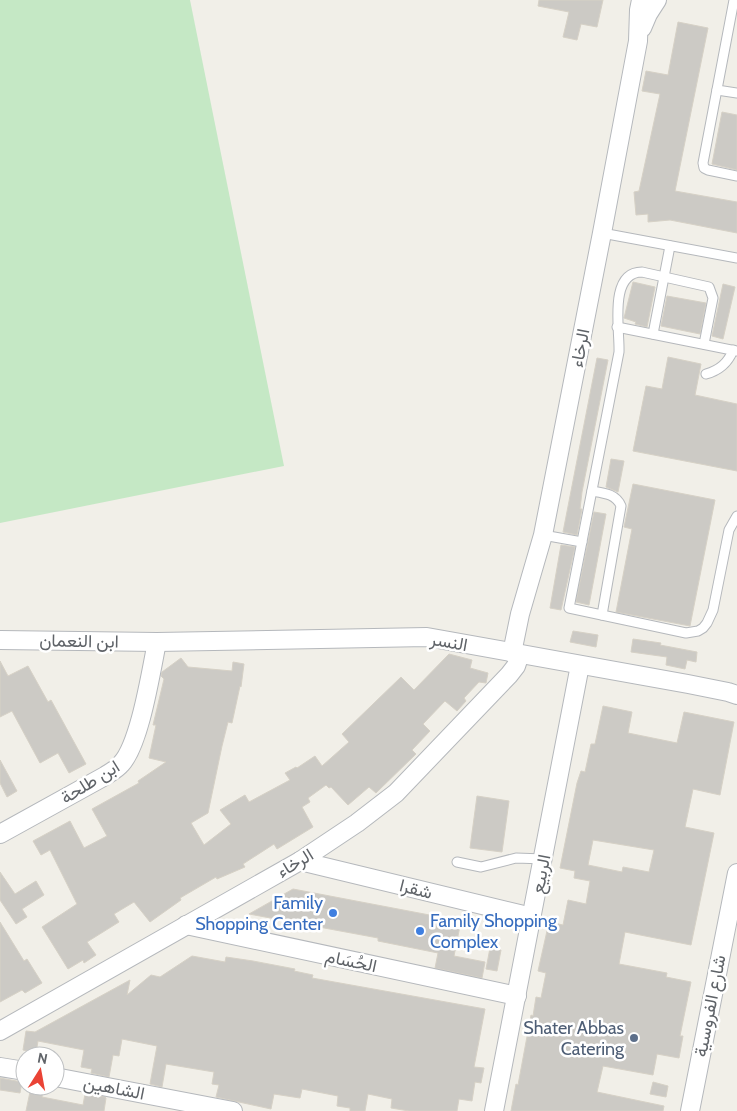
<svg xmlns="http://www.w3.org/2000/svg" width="737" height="1111" viewBox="0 0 737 1111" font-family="Cabin,Vazirmatn,sans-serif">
  <rect width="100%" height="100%" fill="#f1efe8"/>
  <path fill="#c5e8c5" d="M0,0H190L284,466L0,523Z"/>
  <g fill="#cccac5" stroke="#d6d1c6" fill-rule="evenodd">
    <path d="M539,0H603L597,27L581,24L577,40L563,37L569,12L538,6Z"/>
    <path d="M678,22L708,28L675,191L737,202V233L670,220L648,222V214L636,215L634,192L639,191L660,94L642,91L646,71L668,75Z"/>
    <path d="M722,112L737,115V170L712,164Z"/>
    <path d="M633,282L655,287L647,327L635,324L636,322L624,318Z"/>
    <path d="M723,284L735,287L723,339L712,336Z"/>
    <path d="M667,296L706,303L700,334L661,326Z"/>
    <path d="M668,357L701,364L695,395L737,404V471L633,451L646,386L662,389Z"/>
    <path d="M597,358L608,360L582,492L580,509H582L577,535L563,532Z"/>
    <path d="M611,459L624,461L618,492L606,487Z"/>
    <path d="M633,484L715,500L690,626L616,612L632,529L624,527Z"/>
    <path d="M594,512L606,514L589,605L576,602Z"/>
    <path d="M561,545L575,547L561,610L550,608Z"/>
    <path d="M573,631L598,635L596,647L570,642Z"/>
    <path d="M633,639L661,643L660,645L697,652L696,662L687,660L685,669L666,665L667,657L631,652Z"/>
    <path d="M449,654L472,660L470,668L488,673L486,683L479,682L464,698L466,701L457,711L445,701L423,724L430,731L412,750L416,754L376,793L369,787L348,805L331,787L329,788L326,785L308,798L310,802L302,807L313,827L277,849L274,844L243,864L245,867L217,879L216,877L180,898L181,900L150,922L134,902L114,914L119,922L87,942L96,955L84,963L83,960L68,969L42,927L77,904L50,850L41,855L33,841L70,821L84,848L107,836L92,809L139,783L138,781L166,762L149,758L156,725H153L164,679L161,676L162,672L181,658L188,667L232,671L233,662L244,664L241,687L240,686L232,723L228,722L222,746L208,813L191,823L204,845L231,824L220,810L245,795L249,802L290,780L285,773L296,767L297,768L315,756L322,766L349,742L342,734L401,677L414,690Z"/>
    <path d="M0,661L8,676L28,666L48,702L51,700L86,764L69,773L58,753L40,763L12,711L0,717Z"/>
    <path d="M603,706L632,712L628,733L677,743L684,712L734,722L720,795L693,789L685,827L714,833L691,945L625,932L619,964L667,973L666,977L691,982L680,1036H683L679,1058L657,1054L653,1075L603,1066L597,1092L664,1106L663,1111H511L516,1084L518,1085L531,1015L533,1016L536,997L541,998L546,973L538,971L549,922L563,925L568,900L586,904L590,881L574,878L575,871L560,868L577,783L581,771L585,772L591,744H595ZM593,840L654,850L649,872L623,867L622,872L588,865Z"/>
    <path d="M0,760L17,791L7,797L0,783Z"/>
    <path d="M477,796L509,801L502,852L470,848Z"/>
    <path d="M0,872L15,894L36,881L44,895L22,909L27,917L16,924L0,900Z"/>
    <path d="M293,889L461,921L454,956L485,962L482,978L435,968L438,953L378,941V938L249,914Z"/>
    <path d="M0,922L24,961L27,959L42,983L25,993L22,990L0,1002Z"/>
    <path d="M490,948L501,950L497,971L486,969Z"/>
    <path d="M192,956L225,962L226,957L253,961L295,969L294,971L313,975L312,978L485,1009L474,1067L484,1068L481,1083L475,1082L472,1101L459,1099L457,1111H409L391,1108L392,1099L368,1094L365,1111H350V1108L337,1106L338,1096L302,1089L300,1098L274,1094L271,1109L216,1097L219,1085L212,1084L214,1072L166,1064L162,1087L150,1084L157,1046L122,1039L119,1056L113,1055L109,1077L91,1073L92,1069L81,1067L84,1050L38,1041L36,1053L23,1050L26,1031L35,1032L130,980L127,995L151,975L160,977Z"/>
    <path d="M0,1078L22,1082L20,1093L0,1090Z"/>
    <path d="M653,1082L668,1086L666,1097L650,1094Z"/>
    <path d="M31,1087L43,1090L42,1097L83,1105L85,1094L105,1097L106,1098L104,1111H26Z"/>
  </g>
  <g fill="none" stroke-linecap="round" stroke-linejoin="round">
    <g stroke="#b5b8bc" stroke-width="11">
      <g id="service">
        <path d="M734,0L703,163L704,168L708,170L737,176"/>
        <path d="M717,90L737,93"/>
        <path d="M602,233L737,258"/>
        <path d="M617,327L737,351"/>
        <path d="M653,334L670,246"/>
        <path d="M704,344L713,298L709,287L642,272C608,272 620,331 619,352L569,608L686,633L698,631L703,628L707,623L713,610L729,530L737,516"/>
        <path d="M706,374C720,370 728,363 733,350"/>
        <path d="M592,491C604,493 616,494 621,506L602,615"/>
        <path d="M543,535L582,542"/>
        <path d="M457,862L481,867L516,858L544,859"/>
      </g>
    </g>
    <g stroke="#b5b8bc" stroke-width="20">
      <g id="minor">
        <path d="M642,28L648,14L657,0"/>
        <path d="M0,640L157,642L427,637L688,684L728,692L737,695"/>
        <path d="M512,653L520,614L543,535L602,233L638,41L639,10L641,0"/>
        <path d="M0,834L105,776C111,772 117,769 121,764C140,744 151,671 157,642"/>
        <path d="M300,861L532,917"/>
        <path d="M186,925L517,996"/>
        <path d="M0,1031L300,861L357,823L396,793L509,675L516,666L520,654"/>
        <path d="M0,1067L25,1071"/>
        <path d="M55,1077L233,1111"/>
        <path d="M494,1111L580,665"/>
        <path d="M690,1111L737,873"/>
      </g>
    </g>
    <use href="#service" stroke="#fff" stroke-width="9"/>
    <use href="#minor" stroke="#fff" stroke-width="18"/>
  </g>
  <g fill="#3f7fe0" stroke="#fff" stroke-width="2">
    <circle cx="333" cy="913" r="5"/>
    <circle cx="420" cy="931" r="5"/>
  </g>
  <circle fill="#5c6f8a" stroke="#fff" stroke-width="2" cx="634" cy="1038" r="5"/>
  <g text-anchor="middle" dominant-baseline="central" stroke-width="5" stroke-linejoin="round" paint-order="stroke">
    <g font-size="18" fill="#5f6368" stroke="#fff">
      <text transform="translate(580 348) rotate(-79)">الرخاء</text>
      <text transform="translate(79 641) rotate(1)">ابن النعمان</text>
      <text transform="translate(449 642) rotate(10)">النسر</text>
      <text transform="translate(90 782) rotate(-32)">ابن طلحة</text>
      <text transform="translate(295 863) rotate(-31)">الرخاء</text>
      <text transform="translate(541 874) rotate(-79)">الربيع</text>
      <text transform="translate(416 889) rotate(14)">شقرا</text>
      <text transform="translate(351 961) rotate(12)">الحُسَام</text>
      <text transform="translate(710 1006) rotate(-79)">شارع الفروسية</text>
      <text transform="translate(114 1088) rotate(11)">الشاهين</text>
    </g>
    <g font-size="18" fill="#366cbe" stroke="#fff" text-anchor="end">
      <text x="323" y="903">Family<tspan x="323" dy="21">Shopping Center</tspan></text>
      <text x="430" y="921" text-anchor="start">Family Shopping<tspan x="430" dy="21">Complex</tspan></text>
    </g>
    <g font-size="18" fill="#4e5e75" stroke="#fff" text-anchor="end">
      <text x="624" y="1028">Shater Abbas<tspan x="624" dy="21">Catering</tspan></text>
    </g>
  </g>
  <g transform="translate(40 1071) rotate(11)"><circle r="24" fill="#ffffff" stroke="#bfc1c3"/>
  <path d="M0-4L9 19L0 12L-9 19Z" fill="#ea4335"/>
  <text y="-8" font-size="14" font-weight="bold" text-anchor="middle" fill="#5f6368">N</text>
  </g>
</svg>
